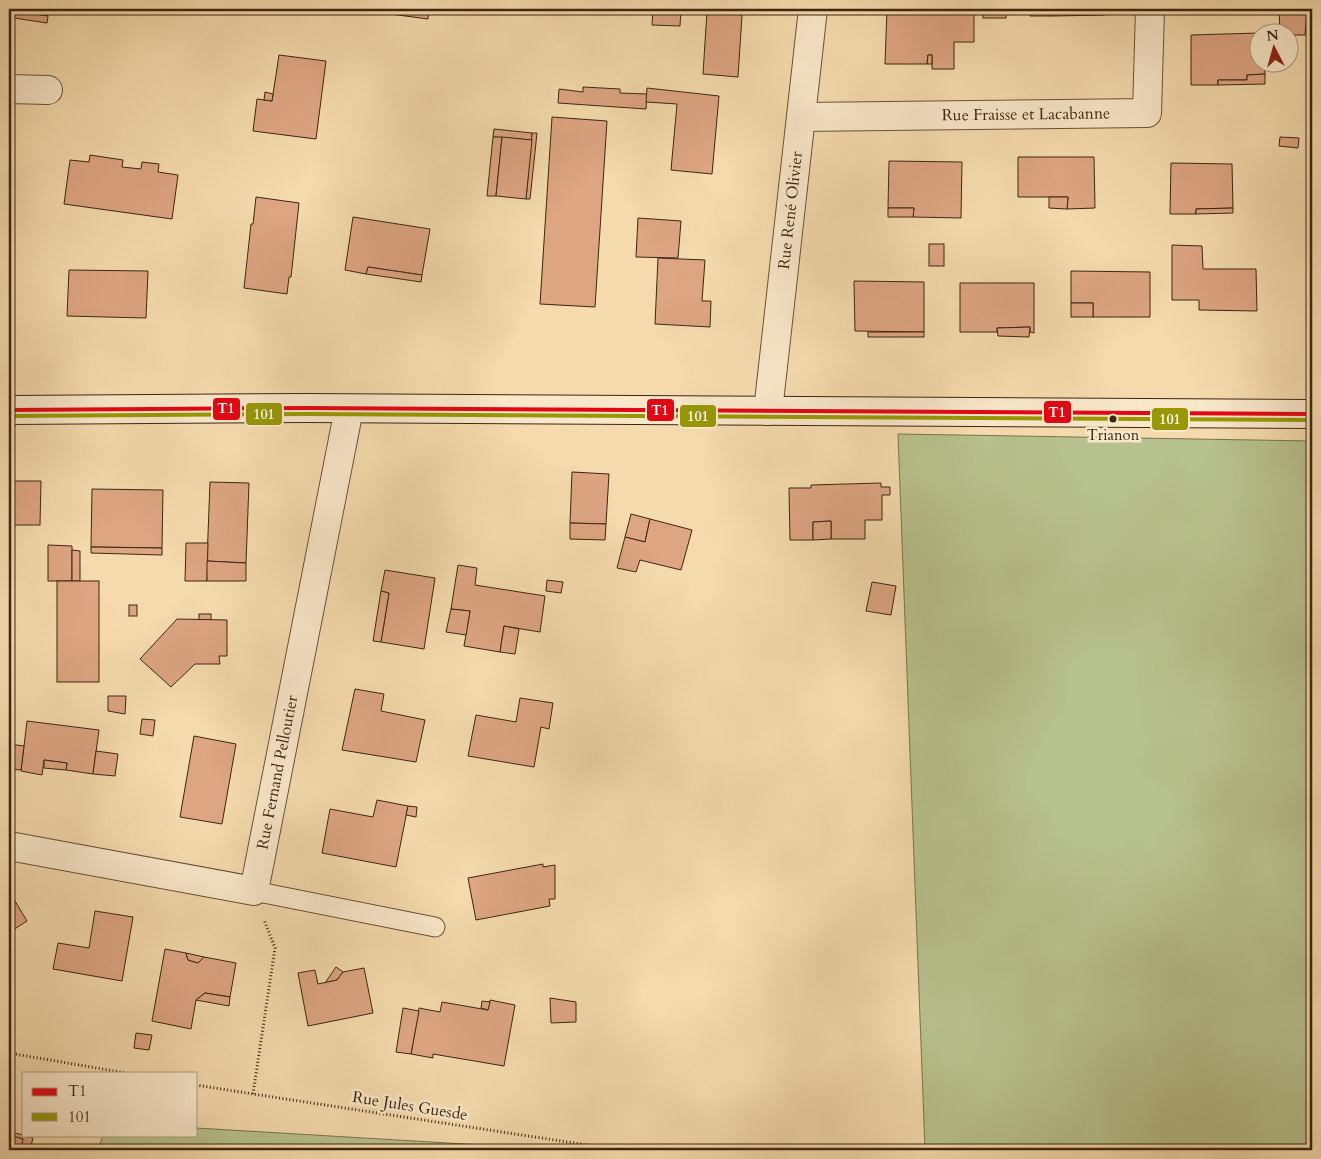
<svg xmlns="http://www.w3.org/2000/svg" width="1321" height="1159" viewBox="0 0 1321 1159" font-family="Cardo,serif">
  <rect width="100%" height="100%" fill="#f4daac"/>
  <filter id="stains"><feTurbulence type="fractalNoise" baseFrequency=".004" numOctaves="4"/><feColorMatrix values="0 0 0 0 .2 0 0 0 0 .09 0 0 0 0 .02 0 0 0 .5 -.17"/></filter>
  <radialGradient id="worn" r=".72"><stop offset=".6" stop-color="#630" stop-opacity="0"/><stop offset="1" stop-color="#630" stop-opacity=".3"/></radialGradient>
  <g fill="#b7c18d" stroke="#7a7450">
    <path d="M898,434L1312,441V1150H925Z"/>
    <path d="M196,1128L565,1150H98L103,1135H196Z"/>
  </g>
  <g fill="#dda582" stroke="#3d2613">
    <path d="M9,9H49L48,16L14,11V18L9,17Z"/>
    <path d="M383,9H429L428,19L383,13Z"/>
    <path d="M653,9H681L680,26L652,25Z"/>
    <path d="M887,9H974V42H954V69H932V55H928L927,64H885Z"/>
    <rect x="983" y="9" width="23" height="9"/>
    <path d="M1029,9H1054V16H1030Z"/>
    <path d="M1054,9H1105V15L1054,16Z"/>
    <path d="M1279,9H1307L1305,35H1288V32H1280Z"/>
    <path d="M14,11L48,16L47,23L14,18Z"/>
    <path d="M707,11L742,15L738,77L703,74Z"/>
    <path d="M1258,33V62H1265V74L1247,75V80H1218V85H1191V35Z"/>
    <path d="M279,55L326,61L316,139L253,131L257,99L272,101Z"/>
    <path d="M928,55H932V64H927Z"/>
    <path d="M1265,74V84L1218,85V80H1247V75Z"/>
    <path d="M583,87L620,89V93L647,94L646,109L558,103L559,89L583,92Z"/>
    <path d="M647,88L719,96L712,174L671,170L677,104L646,102Z"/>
    <path d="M265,92L273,94L272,101L264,100Z"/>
    <path d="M552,117L607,121L595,307L540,304Z"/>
    <path d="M494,129L532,133V140L493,137Z"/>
    <path d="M532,133H537L530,199H526Z"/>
    <path d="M493,137H502L496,196H487Z"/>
    <path d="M502,137L532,140L526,199L496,196Z"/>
    <path d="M1280,137L1299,138L1298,148L1279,146Z"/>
    <path d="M90,155L123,160L122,167L141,169L142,162L159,164L158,172L178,175L172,219L64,204L70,160L89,162Z"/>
    <path d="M1018,157H1094L1095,208L1067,209L1068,197H1018Z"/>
    <path d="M9,161H10L9,206Z"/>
    <path d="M889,161L962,162L961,218L913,217L914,208H888Z"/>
    <path d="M1171,163L1232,164L1233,208L1196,209V214H1170Z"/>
    <path d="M256,197L299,203L291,277H289L287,294L244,288L251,224H253Z"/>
    <path d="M1049,197H1068L1067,209L1049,208Z"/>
    <path d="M888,208H914L913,217H888Z"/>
    <path d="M1233,208V213L1196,214V209Z"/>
    <path d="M353,217L430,229L422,275L368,267L366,274L345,270Z"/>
    <path d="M638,218L681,221L678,258L636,257Z"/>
    <rect x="929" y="244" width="15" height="22"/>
    <path d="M1172,245L1202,246L1203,269H1256L1257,311L1199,310V300H1172Z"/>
    <path d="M658,258L705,260L702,301H711L710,327L655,324Z"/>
    <path d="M368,267L422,275L421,282L366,274Z"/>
    <path d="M69,270L148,271L146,318L67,316Z"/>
    <path d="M1071,271L1150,272V317H1093V303H1071Z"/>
    <path d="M854,281L924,282V332L855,331Z"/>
    <path d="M960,283H1034V333L1030,332V327L997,328V332H960Z"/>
    <rect x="1071" y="303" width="22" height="14"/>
    <path d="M1030,327L1029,337L998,336L997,328Z"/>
    <rect x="868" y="332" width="56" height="5"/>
    <path d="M572,472L609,474L606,524L570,523Z"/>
    <path d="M9,481H41L40,525H9Z"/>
    <path d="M210,482L249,483L246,563L207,561Z"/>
    <path d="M881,483V487H890V495H882V520H865V539H831V521L813,522V540H790L789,488H811V485Z"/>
    <path d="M92,489L163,490L162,548L91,547Z"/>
    <path d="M631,514L650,519L645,542L625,537Z"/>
    <path d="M650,519L692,530L681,570L640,560L636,572L617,568L625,537L645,542Z"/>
    <path d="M831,521V539L813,540V522Z"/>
    <path d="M570,523L606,524L605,540L570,539Z"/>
    <path d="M186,543H208L207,581H185Z"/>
    <path d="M48,545L72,546V581H48Z"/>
    <path d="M91,547L162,548V555L91,553Z"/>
    <path d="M72,550L80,551V581H72Z"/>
    <path d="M207,561L246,563V581H207Z"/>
    <path d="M458,565L477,568L475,585L545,596L540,632L504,626L500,652L464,646L470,611L451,609Z"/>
    <path d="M385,570L435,578L424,649L381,642L389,593L381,591Z"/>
    <path d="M547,580L563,582L561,593L546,591Z"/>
    <rect x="57" y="581" width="42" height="101"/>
    <path d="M872,582L896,586L891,615L866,611Z"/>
    <path d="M381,591L389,593L381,642L373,641Z"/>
    <rect x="129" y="605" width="8" height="11"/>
    <path d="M451,609L470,611L466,635L446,632Z"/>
    <rect x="199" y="614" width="12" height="6"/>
    <path d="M177,619L227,620V656H219L220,664H195L171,687L140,659Z"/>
    <path d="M504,626L519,629L515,654L500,652Z"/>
    <path d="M355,689L384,694L381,711L425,720L416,762L342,750Z"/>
    <path d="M108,696H126L125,714L108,711Z"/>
    <path d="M520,698L553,703L549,729L541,727L534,767L468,756L476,715L516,722Z"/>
    <rect x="9" y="703" width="1" height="15"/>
    <path d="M142,719L155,720L153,736L140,734Z"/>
    <path d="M27,721L99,730L93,774L66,770L67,763L44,760L42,775L21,771Z"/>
    <path d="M194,736L236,744L222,824L180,817Z"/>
    <path d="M9,744L24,746L21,770L9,769Z"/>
    <path d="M96,751L118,754L115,776L93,774Z"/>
    <path d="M44,760L67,763L66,770L44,768Z"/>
    <path d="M377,800L408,806L396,867L322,853L330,809L373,817Z"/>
    <path d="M408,806L417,807L416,817L406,815Z"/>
    <path d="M543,864V867L555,865V899H549L550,906L476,920L468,878Z"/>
    <path d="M9,895L12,896L27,921L13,930L9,924Z"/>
    <path d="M95,911L133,917L122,981L53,969L58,943L89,948Z"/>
    <path d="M165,949L186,953L188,960L198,963L204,957L236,963L230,997L205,993L196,1000L191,1029L152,1021Z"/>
    <path d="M186,953L204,957L198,963L188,960Z"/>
    <path d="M336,967L343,972L337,980L325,983Z"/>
    <path d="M364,968L373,1013L308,1026L298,973L315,970L318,984L337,980L343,972Z"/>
    <path d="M205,993L230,997L229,1006L196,1000Z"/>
    <path d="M550,998L576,1002V1022L551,1023Z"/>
    <path d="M490,1000L515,1005L504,1066L433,1054V1058L411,1054L419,1008L440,1012L442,1002L488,1010Z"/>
    <path d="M482,1001L490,1002L488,1010L481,1008Z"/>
    <path d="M403,1008L419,1011L411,1054L396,1052Z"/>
    <path d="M136,1033L152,1035L149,1050L134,1048Z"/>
    <path d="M9,1131L33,1138L30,1150H20L23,1139L9,1135Z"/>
    <path d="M9,1135L23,1139L20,1150H9Z"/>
  </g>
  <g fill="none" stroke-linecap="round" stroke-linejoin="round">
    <g stroke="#6b5339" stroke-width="21">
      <path id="lane" d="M254,891L435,927"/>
    </g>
    <g stroke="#6b5339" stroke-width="30">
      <g id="street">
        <path d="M9,89L48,90"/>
        <path id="s1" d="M801,117L1147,113L1150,9"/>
        <path id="s2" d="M768,411L813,9"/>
        <path id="s3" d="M9,846L254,891L349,409"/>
      </g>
    </g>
    <g stroke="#3d2613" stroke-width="30">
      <path id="secondary" d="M9,410L307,408L1312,414"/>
    </g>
    <g stroke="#3d2613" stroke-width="3" stroke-dasharray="1 2.5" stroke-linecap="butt">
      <path d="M9,1053L126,1073"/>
      <path d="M196,1085L253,1094L620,1150"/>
      <path d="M253,1094L275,948L264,920"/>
    </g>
    <use href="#lane" stroke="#f8e7c9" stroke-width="19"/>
    <use href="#street" stroke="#f8e7c9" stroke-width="28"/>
    <use href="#secondary" stroke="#f8e7c9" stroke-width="28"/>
    <g stroke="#f8e7c9" stroke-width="8">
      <path id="bus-1" d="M9,410L307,408L1312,414"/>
    </g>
    <g stroke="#f8e7c9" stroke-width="8">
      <path id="bus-2" d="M9,416L307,414L1312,420"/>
    </g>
    <use href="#bus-1" stroke="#e30613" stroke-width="4"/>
    <use href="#bus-2" stroke="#979707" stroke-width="4"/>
  </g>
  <circle fill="#3d2613" stroke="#f8e7c9" stroke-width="2" cx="1113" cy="419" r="4.5"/>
  <g text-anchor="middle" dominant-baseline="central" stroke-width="5" stroke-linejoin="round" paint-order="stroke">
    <g font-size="15" fill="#3d2613" stroke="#f8e7c9">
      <text x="1113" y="435">Trianon</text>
    </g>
    <g font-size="16" fill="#3d2613" stroke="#f8e7c9">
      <text stroke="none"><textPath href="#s1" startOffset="225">Rue Fraisse et Lacabanne</textPath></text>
      <text stroke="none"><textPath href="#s2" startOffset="202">Rue René Olivier</textPath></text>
      <text stroke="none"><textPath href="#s3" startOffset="370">Rue Fernand Pelloutier</textPath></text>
      <text transform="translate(410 1106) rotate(9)">Rue Jules Guesde</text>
    </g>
  </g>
  <g stroke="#f8e7c9" stroke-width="2">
    <rect x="212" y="397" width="29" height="24" rx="5" fill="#e30613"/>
    <rect x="646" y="398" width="29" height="24" rx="5" fill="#e30613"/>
    <rect x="1043" y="400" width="29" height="24" rx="5" fill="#e30613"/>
    <rect x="245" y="402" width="38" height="24" rx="5" fill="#979707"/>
    <rect x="679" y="404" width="38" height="24" rx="5" fill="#979707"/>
    <rect x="1151" y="407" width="38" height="24" rx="5" fill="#979707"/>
  </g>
  <g font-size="14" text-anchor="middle" font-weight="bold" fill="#fff">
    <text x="226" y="413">T1</text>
    <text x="660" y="415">T1</text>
    <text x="1057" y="417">T1</text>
    <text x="264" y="419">101</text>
    <text x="698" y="421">101</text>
    <text x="1170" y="424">101</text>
  </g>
  <rect width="1321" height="1159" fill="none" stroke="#f4daac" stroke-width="30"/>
  <rect x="10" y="10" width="1301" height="1139" fill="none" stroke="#3d2613" stroke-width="2.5"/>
  <rect x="15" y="15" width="1291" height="1129" fill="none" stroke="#3d2613"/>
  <rect x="22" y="1072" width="175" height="65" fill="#f8e7c9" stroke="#ad9a80"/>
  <rect x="32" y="1088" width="25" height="8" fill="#e30613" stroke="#ad9a80"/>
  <text x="68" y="1096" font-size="15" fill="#3d2613">T1</text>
  <rect x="32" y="1113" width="25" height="8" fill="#979707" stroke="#ad9a80"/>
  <text x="68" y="1122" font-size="15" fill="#3d2613">101</text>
  <g transform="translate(1274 48) rotate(354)"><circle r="24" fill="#f8e7c9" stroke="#ad9a80"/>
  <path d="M0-4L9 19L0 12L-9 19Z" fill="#8f2418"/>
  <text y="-8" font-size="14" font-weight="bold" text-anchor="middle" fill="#3d2613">N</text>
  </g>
  <rect width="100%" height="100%" filter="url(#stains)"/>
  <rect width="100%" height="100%" fill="url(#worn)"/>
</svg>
